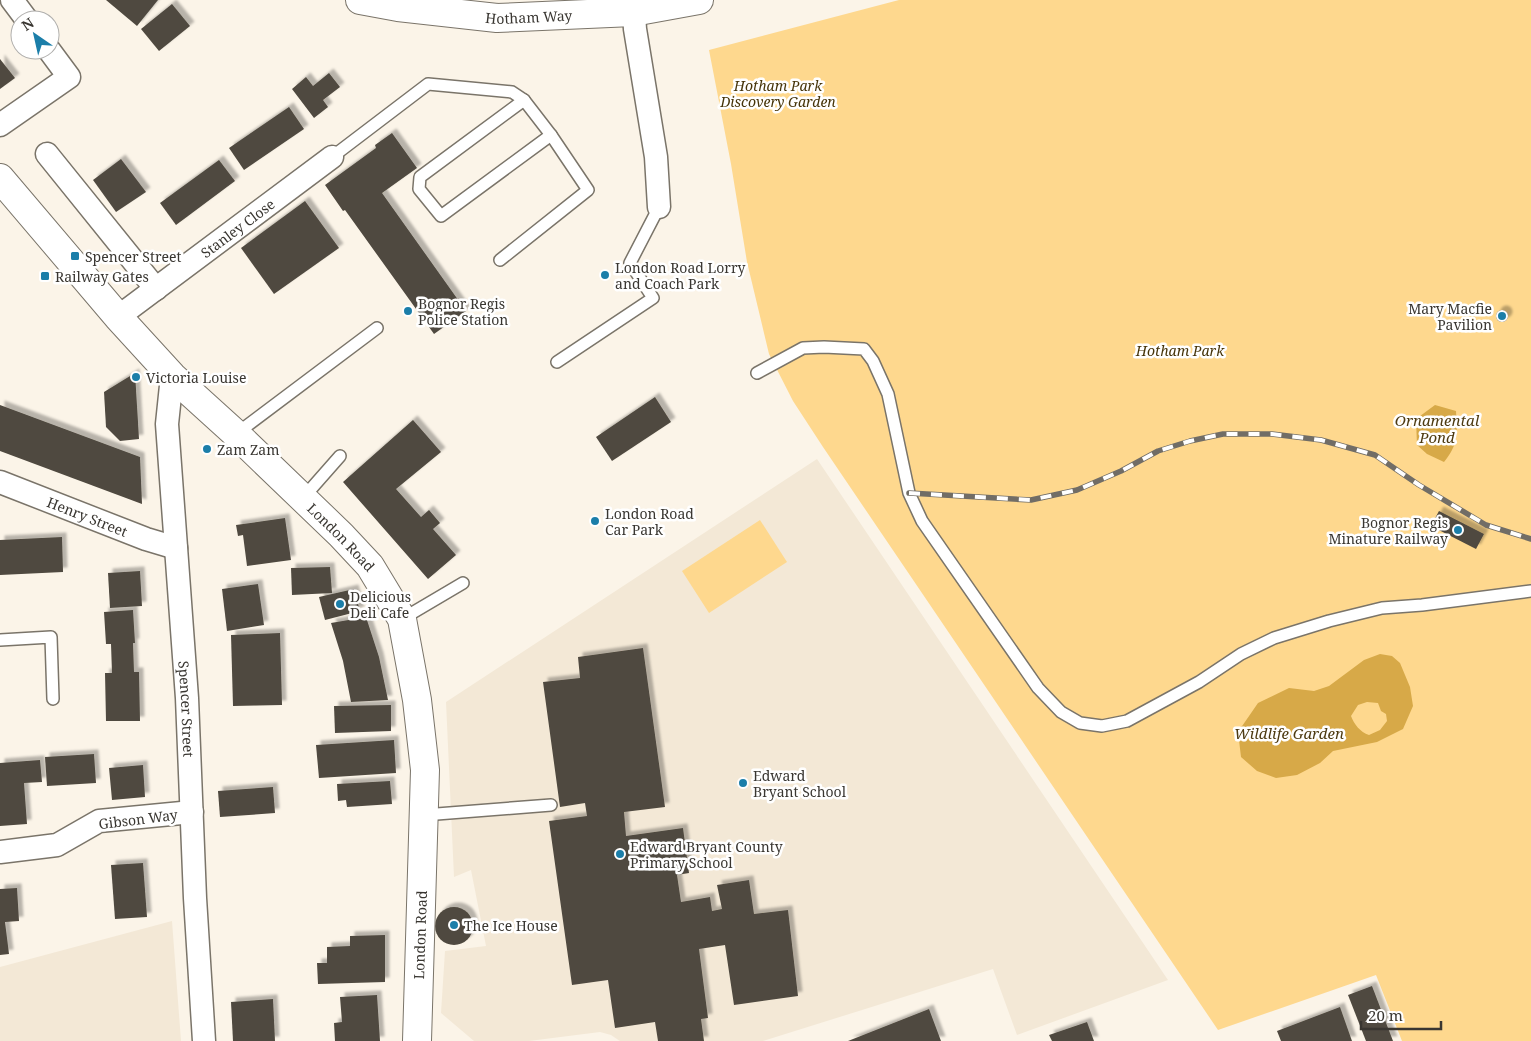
<svg xmlns="http://www.w3.org/2000/svg" width="1531" height="1041" viewBox="0 0 1531 1041" font-family="'Noto Serif',serif">
  <defs>
    <filter id="shadow"><feDropShadow dx="4.5" dy="-4.5" stdDeviation="1" flood-color="#0004"/></filter>
  </defs>
  <rect width="100%" height="100%" fill="#fbf4e8"/>
  <g fill="#f3e8d6">
    <path d="M817,459L1168,980L1017,1035L993,969L763,1041H620L611,1035L600,1032L529,1041H474L441,1013L445,951L486,946L471,870L454,877L446,702Z"/>
    <path d="M172,921L181,1041H0V967Z"/>
  </g>
  <g fill="#fed88e">
    <path d="M899,0H1531V1041H1402L1376,975L1218,1030L823,447L793,401L769,354L747,262L731,164L709,50Z"/>
    <path d="M760,520L787,562L709,613L682,571Z"/>
  </g>
  <g fill="#d7a948" fill-rule="evenodd">
    <path d="M1435,405L1456,411C1457,433 1459,444 1444,462L1427,454L1417,445L1416,419Z"/>
    <path d="M1380,654L1392,656L1400,663L1410,687L1413,706L1403,729L1377,742L1333,751L1320,763L1297,775L1276,778L1257,771L1241,757L1238,732L1258,703L1289,688L1314,691L1329,686L1364,660ZM1367,702L1378,703L1381,711L1386,714L1387,721L1380,730L1369,735C1360,732 1354,724 1351,716L1358,705Z"/>
  </g>
  <g fill="#4f493f" filter="url(#shadow)">
    <path d="M106,0H158L137,26Z"/>
    <path d="M172,4L190,26L159,51L141,29Z"/>
    <path d="M0,59L15,78L0,89Z"/>
    <path d="M329,73L340,87L323,100L328,107L314,118L292,89L306,77L313,86Z"/>
    <path d="M289,107L304,129L244,170L229,148Z"/>
    <path d="M392,133L417,168L382,193L466,311L434,334L345,210L343,211L325,185L376,148L375,145Z"/>
    <path d="M121,159L146,192L116,212L93,180Z"/>
    <path d="M219,160L235,181L176,225L160,203Z"/>
    <path d="M305,201L339,248L274,294L241,248Z"/>
    <circle cx="1502" cy="316" r="6"/>
    <path d="M135,373L139,439L120,441L106,427L104,392Z"/>
    <path d="M655,397L671,422L612,461L596,437Z"/>
    <path d="M0,405L140,457L142,504L0,451Z"/>
    <path d="M413,420L441,452L396,489L421,517L429,510L440,523L433,529L456,555L428,579L343,482Z"/>
    <path d="M1439,511L1484,534L1476,549L1431,526Z"/>
    <path d="M285,518L291,560L247,566L243,535L238,536L236,525Z"/>
    <path d="M62,537L63,572L0,575V540Z"/>
    <path d="M330,567L332,593L292,595L291,568Z"/>
    <path d="M140,571L142,606L110,608L108,573Z"/>
    <path d="M258,584L264,625L227,631L222,589Z"/>
    <path d="M354,589L360,611L325,620L319,597Z"/>
    <path d="M133,610L135,643H133L134,672H139L140,721H106L105,673H112L111,644H106L104,612Z"/>
    <path d="M366,617L379,657L388,700L351,702L343,661L331,623Z"/>
    <path d="M280,633L282,705L233,706L231,635Z"/>
    <path d="M643,648L665,807L624,812L626,836L683,828L689,873L677,875L681,902L710,897L712,911L722,909L717,885L749,880L754,914L788,910L798,996L734,1005L725,945L699,949L708,1018L701,1019L704,1041H658L655,1022L615,1028L608,980L572,985L549,821L587,816L585,803L560,807L543,682L580,678L578,657Z"/>
    <path d="M391,705V731L335,733L334,706Z"/>
    <path d="M394,740L396,773L319,778L316,745Z"/>
    <path d="M94,754L96,783L47,786L45,757Z"/>
    <path d="M40,760L42,782L24,783L27,824L0,826V763Z"/>
    <path d="M143,765L145,797L112,800L109,768Z"/>
    <path d="M390,781L392,804L347,807L346,800L338,801L337,784Z"/>
    <path d="M273,787L275,813L220,817L218,791Z"/>
    <path d="M143,863L147,917L115,919L111,865Z"/>
    <path d="M17,888L19,921L5,922L9,954L0,955V889Z"/>
    <circle cx="454" cy="926" r="19"/>
    <path d="M385,935V982L318,984L317,963H327V947L350,946V936Z"/>
    <path d="M1372,986L1393,1041H1366L1348,995Z"/>
    <path d="M377,995L380,1041H335L334,1023L342,1022L340,997Z"/>
    <path d="M273,999L275,1041H233L231,1002Z"/>
    <path d="M1340,1007L1352,1041H1281L1277,1031Z"/>
    <path d="M929,1009L941,1041H848Z"/>
    <path d="M1087,1022L1094,1041H1052L1049,1035Z"/>
  </g>
  <g fill="none" stroke-linecap="round" stroke-linejoin="round">
    <g stroke="#7a7469" stroke-width="14">
      <g id="lane">
        <path d="M524,100L420,177L419,189L441,216L551,135"/>
        <path d="M332,157L428,84L512,92L524,100L551,135L588,190L500,260"/>
        <path d="M557,362L653,298L630,263L659,207"/>
        <path d="M757,373L803,348L824,347L864,349L873,361L888,394L909,493L922,521L1038,688L1061,712L1080,723L1102,726L1127,721L1199,682L1241,654L1274,638L1329,621L1382,608L1422,605L1531,591"/>
        <path d="M236,434L377,328"/>
        <path d="M303,498L340,456"/>
        <path d="M402,619L463,583"/>
        <path d="M0,640L51,637L53,699"/>
        <path d="M424,815L551,805"/>
      </g>
    </g>
    <g stroke="#7a7469" stroke-width="25">
      <g id="street">
        <path d="M12,0L27,20"/>
        <path d="M633,0L635,29L656,157L659,207"/>
        <path d="M0,125L69,77L49,50"/>
        <path d="M47,154L156,289"/>
        <path id="s1" d="M118,317L332,157"/>
        <path id="s2" d="M172,376L167,424L187,698L195,898L204,1041"/>
        <path id="s3" d="M0,482L146,539L176,548"/>
        <path d="M0,852L57,845L99,821L192,812"/>
      </g>
    </g>
    <g stroke="#7a7469" stroke-width="30">
      <g id="secondary">
        <path id="s4" d="M360,0L398,7L497,18L633,12L699,0"/>
        <path id="s5" d="M0,178L118,317L172,376L236,434L341,535L370,566L402,619L417,700L425,770L417,1041"/>
      </g>
    </g>
    <use href="#lane" stroke="#fff" stroke-width="11"/>
    <use href="#street" stroke="#fff" stroke-width="22"/>
    <use href="#secondary" stroke="#fff" stroke-width="28"/>
    <g stroke="#716d66" stroke-width="5.5">
      <path id="rail" d="M909,493L1031,500L1077,490L1121,471L1158,451L1190,441L1223,434H1272L1321,440L1375,455L1419,485L1486,525L1531,539"/>
    </g>
    <use href="#rail" stroke="#fff" stroke-width="4" stroke-dasharray="11" stroke-linecap="butt"/>
  </g>
  <g fill="#1b7ea9" stroke="#fff" stroke-width="2">
    <rect x="70" y="251" width="10" height="10" rx="2.5"/>
    <circle cx="605" cy="275" r="5"/>
    <rect x="40" y="271" width="10" height="10" rx="2.5"/>
    <circle cx="408" cy="311" r="5"/>
    <circle cx="1502" cy="316" r="5"/>
    <circle cx="136" cy="377" r="5"/>
    <circle cx="207" cy="449" r="5"/>
    <circle cx="595" cy="521" r="5"/>
    <circle cx="1458" cy="530" r="5"/>
    <circle cx="340" cy="604" r="5"/>
    <circle cx="743" cy="783" r="5"/>
    <circle cx="620" cy="854" r="5"/>
    <circle cx="454" cy="925" r="5"/>
  </g>
  <g text-anchor="middle" dominant-baseline="central" stroke-width="5" stroke-linejoin="round" paint-order="stroke">
    <g font-size="14" fill="#393631" stroke="#fff">
      <text stroke="none"><textPath href="#s4" startOffset="170">Hotham Way</textPath></text>
      <text stroke="none"><textPath href="#s1" startOffset="149">Stanley Close</textPath></text>
      <text stroke="none"><textPath href="#s3" startOffset="94">Henry Street</textPath></text>
      <text stroke="none"><textPath href="#s5" startOffset="496">London Road</textPath></text>
      <text stroke="none"><textPath href="#s2" startOffset="334">Spencer Street</textPath></text>
      <text transform="translate(138 819) rotate(-7)">Gibson Way</text>
      <text transform="translate(420 935) rotate(-88)">London Road</text>
    </g>
    <g font-size="14" font-style="italic" fill="#463409" stroke="#fff">
      <text x="778" y="85">Hotham Park<tspan x="778" dy="16">Discovery Garden</tspan></text>
      <text x="1180" y="350">Hotham Park</text>
    </g>
    <g font-size="14" fill="#393631" stroke="#fff" text-anchor="start">
      <text x="85" y="256">Spencer Street</text>
      <text x="615" y="267">London Road Lorry<tspan x="615" dy="16">and Coach Park</tspan></text>
      <text x="55" y="276">Railway Gates</text>
      <text x="418" y="303">Bognor Regis<tspan x="418" dy="16">Police Station</tspan></text>
      <text x="1492" y="308" text-anchor="end">Mary Macfie<tspan x="1492" dy="16">Pavilion</tspan></text>
      <text x="146" y="377">Victoria Louise</text>
      <text x="217" y="449">Zam Zam</text>
      <text x="605" y="513">London Road<tspan x="605" dy="16">Car Park</tspan></text>
      <text x="1448" y="522" text-anchor="end">Bognor Regis<tspan x="1448" dy="16">Minature Railway</tspan></text>
      <text x="350" y="596">Delicious<tspan x="350" dy="16">Deli Cafe</tspan></text>
      <text x="753" y="775">Edward<tspan x="753" dy="16">Bryant School</tspan></text>
      <text x="630" y="846">Edward Bryant County<tspan x="630" dy="16">Primary School</tspan></text>
      <text x="464" y="925">The Ice House</text>
    </g>
    <g font-size="15" font-style="italic" fill="#4d3a11" stroke="#fff">
      <text x="1437" y="420">Ornamental<tspan x="1437" dy="17">Pond</tspan></text>
      <text x="1289" y="733">Wildlife Garden</text>
    </g>
  </g>
  <g transform="translate(35 35) rotate(326)"><circle r="24" fill="#ffffff" stroke="#b0afad"/>
  <path d="M0-4L9 19L0 12L-9 19Z" fill="#1b7ea9"/>
  <text y="-8" font-size="14" font-weight="bold" text-anchor="middle" fill="#393631">N</text>
  </g>
  <path d="M1361 1021v8h80v-8" fill="none" stroke="#393631" stroke-width="2.5"/>
  <text x="1368" y="1021" font-size="15" fill="#393631" stroke="#ffffff" stroke-width="4" paint-order="stroke">20 m</text>
</svg>
